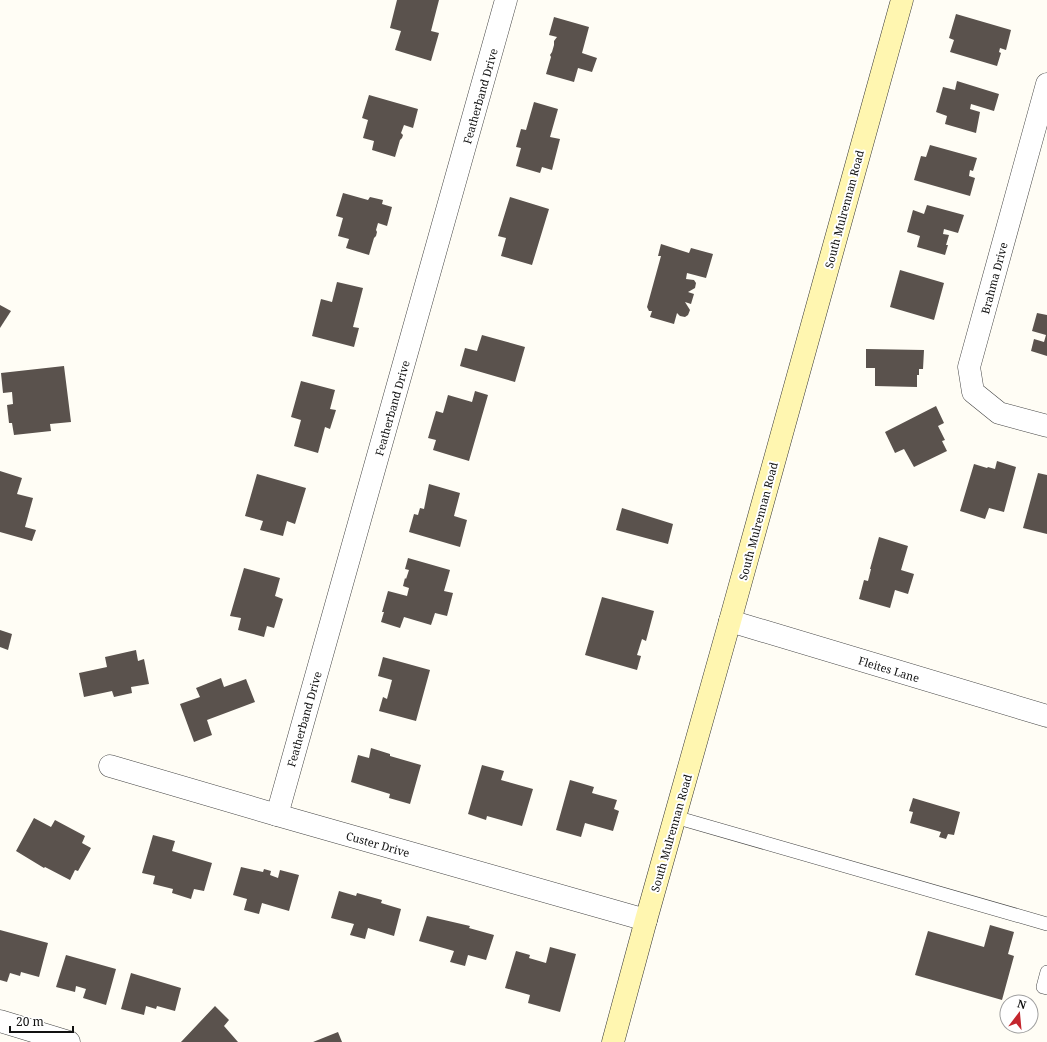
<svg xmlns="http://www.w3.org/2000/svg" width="1047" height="1042" viewBox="0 0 1047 1042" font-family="'Noto Serif',serif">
  <rect width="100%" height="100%" fill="#fffdf5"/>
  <g fill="#5a524d">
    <path d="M397,0H439L431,31L439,33L431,61L395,50L401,31L390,28Z"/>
    <path d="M956,14L1011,30L1006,50L1000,48L999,52L1001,53L997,66L950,52L954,40L949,38Z"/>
    <path d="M554,17L589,27L582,53L597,58L592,72L578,68L574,82L546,74L551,57L550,55L552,52L554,45V41L557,37L549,35Z"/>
    <path d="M957,81L999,94L994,111L971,104L970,109L980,112L976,133L945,124L947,116L936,112L943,87L955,90Z"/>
    <path d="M369,95L418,109L413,128L404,125L401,133L403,135L402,138L400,140L395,157L372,150L374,141L363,138L368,120L362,118Z"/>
    <path d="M534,102L558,109L550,137L560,139L552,170L542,167L540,173L516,166L521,148L516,147L521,129L526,130Z"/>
    <path d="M930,145L977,158L973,171L970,170L969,176L975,178L970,196L914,180L921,156L926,157Z"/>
    <path d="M343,193L368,200L370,197L383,200L382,204L392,207L387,226L378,223L376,230L377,232L376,236L374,238L369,255L346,248L349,239L338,236L343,218L336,216Z"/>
    <path d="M510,197L549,209L532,265L501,256L506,238L498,236Z"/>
    <path d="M927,205L964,215L958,233L944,229L943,234L949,235L946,245H948L945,255L917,247L920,236L907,232L913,210L924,214Z"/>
    <path d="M661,244L689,253L691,248L713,254L706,278L687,273L686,279L694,280L696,283L695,288L688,292L694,294L691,304L685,302L690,310L688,315L685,317L680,316L677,313L674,324L650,317L652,311H649L647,307L661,256H658Z"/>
    <path d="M900,270L944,283L934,320L890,307Z"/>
    <path d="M337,282L363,288L353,327L359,328L354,347L312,336L321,299L332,302Z"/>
    <path d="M0,305L11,311L0,328Z"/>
    <path d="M1037,313L1047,315V356L1031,351L1034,339L1044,342L1046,335L1032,331Z"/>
    <path d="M482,335L525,347L515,382L460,366L465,348L477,351Z"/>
    <path d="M866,349L924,350L923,369H919V375H917V387L875,386V368H866Z"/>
    <path d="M64,366L71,422L50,424L51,431L14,435L12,423H9L7,405L13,404L12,392L3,393L1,373Z"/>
    <path d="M301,381L335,390L330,409L336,410L330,429L325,427L318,453L294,446L301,420L291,417Z"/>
    <path d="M475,391L488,395L469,461L433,450L436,440L428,438L436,411L443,413L448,395L472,402Z"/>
    <path d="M936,406L944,423L938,426L945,440L942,441L947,451L914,467L904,449L895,453L885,432Z"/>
    <path d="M997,461L1016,467L1004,512L989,508L985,519L960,511L974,464L987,468L988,467L995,469Z"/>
    <path d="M0,471L22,478L17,494L33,498L25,527L36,530L32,541L0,532Z"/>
    <path d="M1038,473L1047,475V534L1023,528Z"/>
    <path d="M257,474L306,488L295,524L287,521L283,536L260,530L263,521L245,516Z"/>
    <path d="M429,484L460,493L454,516L467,520L460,547L409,532L414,514L418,515L420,508L424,509Z"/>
    <path d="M622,508L673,524L668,544L616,530Z"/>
    <path d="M879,537L908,546L901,570L914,574L908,594L895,590L890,608L859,599L864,580L868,581L871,569H870Z"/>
    <path d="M408,558L450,570L444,591L453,593L447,616L435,613L431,625L404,617L400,628L381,622L384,612H382L388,591L407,596L409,588L403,586L405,578L406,579L409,570L405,569Z"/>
    <path d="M244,568L280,578L275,596L283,599L274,628L267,626L264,637L238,630L241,618L230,616Z"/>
    <path d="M602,597L654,611L646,641L642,639L637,655L641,656L637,670L585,655Z"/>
    <path d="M0,630L12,634L8,650L0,647Z"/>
    <path d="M136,650L138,661L144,659L149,684L131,687L132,693L114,697L112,691L84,697L79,673L107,667L105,657Z"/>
    <path d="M383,657L430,670L416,721L379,711L383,697L387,699L392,680L378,676Z"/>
    <path d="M221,678L224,687L246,679L255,702L207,720L212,735L194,742L180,704L200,697L196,688Z"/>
    <path d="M371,748L390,754V756L421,765L410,804L389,798L390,794L351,782L358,755L369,758Z"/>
    <path d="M482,765L504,771L501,780L533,789L522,826L487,816L486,820L468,814Z"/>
    <path d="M570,780L594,787L592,793L617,800L614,809L619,811L613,831L585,823L581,837L556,830Z"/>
    <path d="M913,798L960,812L954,835L948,834L946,839L939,837L941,832L910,823L913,812L909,811Z"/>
    <path d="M34,818L51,827L55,820L85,836L82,843L91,848L78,871L75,870L70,880L45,867L44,868L16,851Z"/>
    <path d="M153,835L175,841L172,851L212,863L204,891L194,889L191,899L172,893L173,889L153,884L155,876L142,873Z"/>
    <path d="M241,867L263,872L264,869L271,871L270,875L278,878L280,870L299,875L289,911L262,903L259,914L244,910L247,899L233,895Z"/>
    <path d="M339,891L356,896L357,893L382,900L381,903L401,909L394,936L368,928L365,939L350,935L354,924L331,918Z"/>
    <path d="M427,916L470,926L469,928L494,935L486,960L468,955L465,966L450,962L454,951L419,941Z"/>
    <path d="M990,925L1014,932L1008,954L1014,956L1002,1000L915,975L928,931L984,947Z"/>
    <path d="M0,930L48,943L39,977L21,972L20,976L10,973L7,982L0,980Z"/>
    <path d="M550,947L576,954L560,1012L528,1003L530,995L505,988L516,951L530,955L529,958L546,963Z"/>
    <path d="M66,955L116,969L106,1005L83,998L86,989L76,986L75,992L56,987Z"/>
    <path d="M131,973L181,988L175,1011L157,1006L156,1009L146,1006L144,1015L121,1009Z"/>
    <path d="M215,1006L229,1020L224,1026L238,1042H181Z"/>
    <path d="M338,1032L342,1042H313Z"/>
  </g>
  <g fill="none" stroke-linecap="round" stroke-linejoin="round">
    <g stroke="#444" stroke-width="14">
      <g id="lane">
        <path d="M675,817L1047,924"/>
        <path d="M1047,972L1043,987L1047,988"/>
      </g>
    </g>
    <g stroke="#444" stroke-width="23">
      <g id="street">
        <path d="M1047,84L969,367L973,392L999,413L1047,426"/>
        <path d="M730,621L1047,716"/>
        <path d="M110,766L277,815L646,920"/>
        <path d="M277,815L506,0"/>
        <path d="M0,1021L69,1042"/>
      </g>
    </g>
    <g stroke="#333" stroke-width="23">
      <path id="secondary" d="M613,1042L646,920L730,621L902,0"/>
    </g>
    <use href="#lane" stroke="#fff" stroke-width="13"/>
    <use href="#street" stroke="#fff" stroke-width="22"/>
    <use href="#secondary" stroke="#fff6b0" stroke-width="22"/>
  </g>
  <g text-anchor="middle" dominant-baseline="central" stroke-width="4" stroke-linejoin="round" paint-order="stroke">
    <g font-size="11" fill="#111" stroke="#fff">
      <text transform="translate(480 96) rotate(-74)">Featherband Drive</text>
      <text transform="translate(844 209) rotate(-75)">South Mulrennan Road</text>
      <text transform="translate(994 278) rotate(-75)">Brahma Drive</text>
      <text transform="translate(392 408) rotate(-74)">Featherband Drive</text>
      <text transform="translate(758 521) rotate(-75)">South Mulrennan Road</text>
      <text transform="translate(889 669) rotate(17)">Fleites Lane</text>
      <text transform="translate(304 719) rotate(-74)">Featherband Drive</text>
      <text transform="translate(671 833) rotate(-74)">South Mulrennan Road</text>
      <text transform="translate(378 844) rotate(16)">Custer Drive</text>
    </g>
  </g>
  <g transform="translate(1019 1014) rotate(16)"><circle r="19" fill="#ffffff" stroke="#a0a0a0"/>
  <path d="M0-3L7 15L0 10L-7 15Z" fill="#c4262e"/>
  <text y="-6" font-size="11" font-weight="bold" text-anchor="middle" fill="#111111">N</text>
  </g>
  <path d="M10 1026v6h63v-6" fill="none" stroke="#111111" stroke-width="2"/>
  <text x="16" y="1026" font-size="12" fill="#111111" stroke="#ffffff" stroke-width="3" paint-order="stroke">20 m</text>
</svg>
